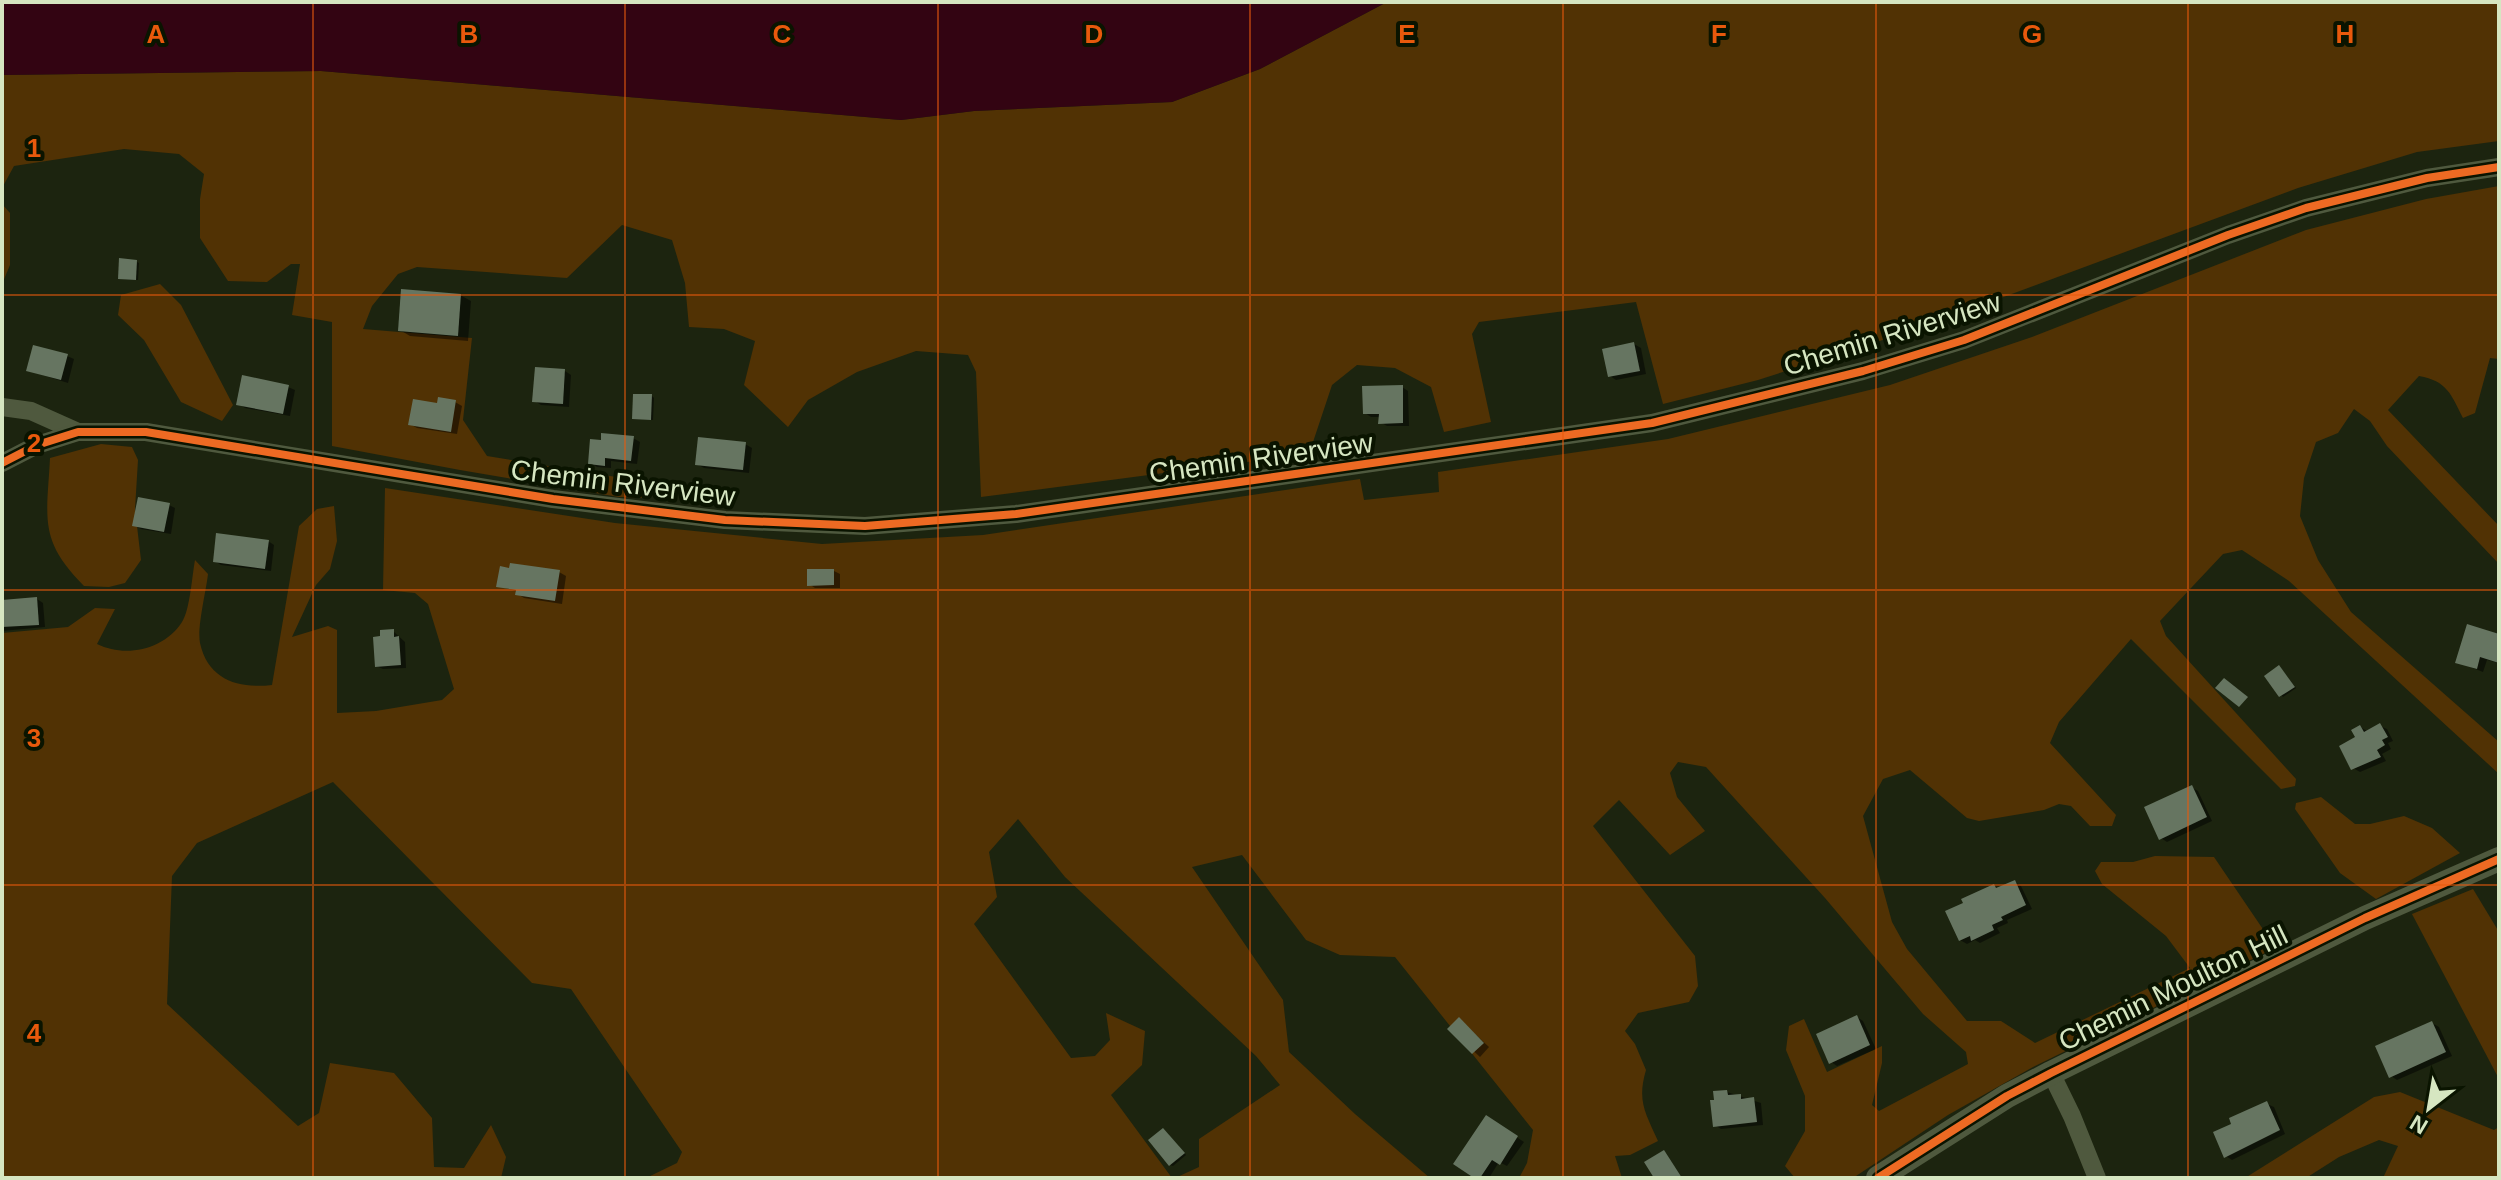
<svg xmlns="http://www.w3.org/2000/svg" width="2501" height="1180" viewBox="0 0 2501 1180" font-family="Helvetica,sans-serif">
  <rect width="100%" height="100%" fill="#1c240f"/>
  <g fill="#513204">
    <path d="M1387,2H2499V141L2417,152L2298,188L1917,329L1758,380L1663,404L1636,302L1479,322L1472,334L1491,422L1444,432L1431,387L1395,368L1357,365L1332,385L1309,454L981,497L976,372L968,355L916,351L857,372L808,400L788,427L744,385L755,341L724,329L689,327L685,283L672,240L622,225L567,278L417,267L398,274L372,306L363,329L472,338L463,420L487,456L647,482V498L619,497L460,470L332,446V322L292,315L300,264H291L267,282L228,281L200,238V199L204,174L179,154L124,149L14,166L2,188V75L321,71L901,120L974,111L1172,102L1260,69Z"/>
    <path d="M2499,186V359L2490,358L2475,413L2463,418C2451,394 2447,381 2419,376L2388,410L2499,526V564L2387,446L2370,421L2354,409L2338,433L2316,442L2304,478L2300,516L2318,560L2351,612L2499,742V774L2289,581L2242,550L2223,554L2160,621L2166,636L2296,779L2295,786L2281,789L2131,639L2059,722L2050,743L2116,815L2112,826H2090L2071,806L2059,804L2044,810L1979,821L1967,818L1910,770L1883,779L1863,816L1892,922L1907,949L1967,1021H2001L2035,1043L2190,968L2166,936L2102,884L2095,871L2101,862H2133L2155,856L2214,857L2273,944L2269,951L2033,1067L1948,1115L1853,1178H1795L1785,1166L1805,1131V1096L1786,1050L1789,1026L1804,1019L1827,1072L1882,1046V1063L1872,1105L1879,1111L1968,1064L1966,1052L1923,1014L1825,898L1706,767L1678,762L1670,773L1677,797L1705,831L1670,855L1619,800L1593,826L1695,956L1698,986L1689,1002L1638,1013L1625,1031L1635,1044L1646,1070C1637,1101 1645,1112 1658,1141L1630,1155L1615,1156L1622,1178H1519L1527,1163L1533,1130L1395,957L1340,955L1306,940L1242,855L1192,867L1283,1000L1289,1052L1355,1114L1430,1178H1175L1199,1167V1139L1280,1085L1256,1056L1065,877L1018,819L989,852L997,897L974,924L1071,1058L1095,1056L1110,1040L1106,1013L1145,1031L1142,1065L1111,1095L1172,1178H646L677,1163L682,1152L571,989L532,983L333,782L197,843L172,876L167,1004L298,1126L319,1113L330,1063L394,1073L432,1118L434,1167L464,1168L491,1125L506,1157L501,1178H2V633L68,627L95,608L115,609L97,644C125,658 164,650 182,622C190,610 192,576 195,560L208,574C206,592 197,627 200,643C208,680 239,689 272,685L299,526L317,509L334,506L337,541L330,569L316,585L292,637L328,626L337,630V713L376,711L442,700L454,689L428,604L415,593L383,590L385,488L615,523L822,544L983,535L1360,479L1364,500L1439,492L1438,472L1668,439L1890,385L2032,337L2306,230L2426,199Z"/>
    <path d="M2,204L10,213V265L2,284Z"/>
    <path d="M160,284L181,305L233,405L222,421L181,402L144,340L118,315L121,295Z"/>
    <path d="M101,444L132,447L138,460L135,509L141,560L125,583L109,587L84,586C38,540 47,518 50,458Z"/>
    <path d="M2321,797L2355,824H2370L2404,816L2432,828L2460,853L2376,899L2340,873L2295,809L2296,803Z"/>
    <path d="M2473,889L2499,932V1079L2412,914Z"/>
    <path d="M2400,1092L2494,1130L2499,1127V1178H2383L2398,1146L2379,1140L2339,1157L2306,1178H2245L2374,1097Z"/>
  </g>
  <path fill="#330412" d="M2,2H1387L1260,69L1172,102L974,111L901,120L321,71L2,75Z"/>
  <g fill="#0007">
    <path d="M137,262L139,263L138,280L122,279Z"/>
    <path d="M460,295L471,301L468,341L410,336L400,330Z"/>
    <path d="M1634,344L1641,348L1646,374L1616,380L1610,376Z"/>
    <path d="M67,356L74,359L68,383L29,371Z"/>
    <path d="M565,371L571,375L569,407L541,405L535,401Z"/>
    <path d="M288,387L295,390L290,416L245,408L239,404Z"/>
    <path d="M1402,387L1408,391L1409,426H1387L1380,422L1381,417H1371L1365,413Z"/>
    <path d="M652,396L654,398L653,420L634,418Z"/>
    <path d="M455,402L462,406L457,434L417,428L410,424L439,405Z"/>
    <path d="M633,438L640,442L637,464L611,461V468L597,467L590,463Z"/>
    <path d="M745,444L752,448L749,473L704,468L697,464Z"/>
    <path d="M169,505L175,508L171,534L141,529L134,525Z"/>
    <path d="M268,541L274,545L271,571L221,565L215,561Z"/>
    <path d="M834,571L840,574V588H815L809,584Z"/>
    <path d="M559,572L566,576L562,604L524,598L518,594V592L499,586Z"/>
    <path d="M37,599L43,603L45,627L2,631V602Z"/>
    <path d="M393,631L405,642L406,668L383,669L376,666Z"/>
    <path d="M2499,636V663L2487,660L2483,672L2458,662Z"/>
    <path d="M2279,667L2296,688L2283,697L2267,676Z"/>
    <path d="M2380,726L2387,729L2393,741L2388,743L2391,749L2382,754L2386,761L2360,772L2353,768L2360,727L2367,731Z"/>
    <path d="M2191,787L2198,791L2212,821L2167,842L2161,838Z"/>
    <path d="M2015,882L2021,886L2032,909L2007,920L2008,923L1997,928L2000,933L1980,943L1975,940L1967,944L1960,940L1994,886L1999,889Z"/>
    <path d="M1857,1017L1863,1021L1876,1049L1837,1066L1831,1062Z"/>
    <path d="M1460,1020L1489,1047L1480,1057L1450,1029Z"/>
    <path d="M2432,1023L2439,1027L2452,1056L2397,1080L2391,1076Z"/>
    <path d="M1727,1092L1761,1103L1763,1125L1721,1129L1715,1125Z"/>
    <path d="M2267,1104L2274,1107L2285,1134L2232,1160L2226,1156Z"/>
    <path d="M1486,1117L1524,1142L1507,1166L1499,1162L1489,1178H1478Z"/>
    <path d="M1166,1132L1186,1155L1173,1166L1170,1165Z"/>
  </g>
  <g fill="#667561">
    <path d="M119,258L137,260L136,280L118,279Z"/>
    <path d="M401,289L461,294L458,336L398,331Z"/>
    <path d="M1634,342L1640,371L1608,377L1602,349Z"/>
    <path d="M33,345L68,354L61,380L26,371Z"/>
    <path d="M535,367L565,369L563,404L532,402Z"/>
    <path d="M242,375L289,385L283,414L236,405Z"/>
    <path d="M1403,385V423L1378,424L1379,414H1363L1362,386Z"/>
    <path d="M633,394H652L651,420L632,419Z"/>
    <path d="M438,397L456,400L451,432L408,425L413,399L437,403Z"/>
    <path d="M601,433L634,436L631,461L605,458V466L588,464L590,439L601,440Z"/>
    <path d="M698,437L746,442L743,470L695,465Z"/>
    <path d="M138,497L170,503L164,532L132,526Z"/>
    <path d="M216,533L269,540L265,569L213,562Z"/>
    <path d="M510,563L560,570L555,601L515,595L516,590L496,587L500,566L509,568Z"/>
    <path d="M807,569H834V585L807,586Z"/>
    <path d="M37,597L39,625L2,627V600Z"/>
    <path d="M2467,624L2499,634V663L2480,657L2477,669L2455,663Z"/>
    <path d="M394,629V637L399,636L401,665L375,667L373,637L380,636V630Z"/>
    <path d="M2279,665L2295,687L2279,697L2264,676Z"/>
    <path d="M2224,678L2248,697L2239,707L2215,688Z"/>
    <path d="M2380,723L2388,737L2382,740L2385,745L2377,750L2381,757L2351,770L2339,746L2355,737L2351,730L2360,725L2364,732Z"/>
    <path d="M2192,785L2207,817L2159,840L2144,807Z"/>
    <path d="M2015,880L2026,905L2001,917L2003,920L1992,925L1994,930L1971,941L1970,936L1959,941L1945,911L1963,903L1961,899L1994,884L1996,888Z"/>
    <path d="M1857,1015L1870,1045L1829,1064L1816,1034Z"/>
    <path d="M1459,1017L1484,1043L1472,1054L1447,1029Z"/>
    <path d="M2432,1021L2446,1052L2389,1078L2375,1046Z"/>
    <path d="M1727,1090L1728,1095L1741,1094V1099L1754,1097L1757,1122L1713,1127L1710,1100H1714L1713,1091Z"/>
    <path d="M2267,1101L2280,1130L2224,1158L2213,1132L2231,1124L2229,1118Z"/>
    <path d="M1486,1115L1518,1136L1500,1165L1492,1160L1480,1178H1474L1453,1164Z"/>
    <path d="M1163,1128L1185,1153L1169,1166L1148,1140Z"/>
    <path d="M1664,1150L1682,1178H1654L1644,1162Z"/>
  </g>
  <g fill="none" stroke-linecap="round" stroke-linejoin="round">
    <g stroke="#4f593e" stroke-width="18">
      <path d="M2,407L31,411L78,432"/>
      <path d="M2,463L37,445L78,432H146L553,499L725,520L865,526L1016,514L1652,423L1863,371L1964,340L2228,235L2306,208L2427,178L2499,167"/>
      <path d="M2051,1073L2072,1116L2097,1178"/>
    </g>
    <path stroke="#4f593e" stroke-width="24" d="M1878,1178L2007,1096L2051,1073L2365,918L2499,859"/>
    <g stroke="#0a1400" stroke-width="13">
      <g id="cycleway">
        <path d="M2,463L37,445L78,432H146L553,499L725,520L865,526L1016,514L1652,423L1863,371L1964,340L2228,235L2306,208L2427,178L2499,167"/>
        <path d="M1878,1178L2007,1096L2051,1073L2365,918L2499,859"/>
      </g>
    </g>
    <use href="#cycleway" stroke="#ed6a23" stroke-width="8"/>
  </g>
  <path fill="none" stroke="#e8590c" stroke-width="2" stroke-opacity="0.55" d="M313,2V1178M625,2V1178M938,2V1178M1250,2V1178M1563,2V1178M1876,2V1178M2188,2V1178M2,295H2499M2,590H2499M2,885H2499"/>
  <g text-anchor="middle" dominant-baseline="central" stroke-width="8" stroke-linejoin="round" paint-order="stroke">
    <g font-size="28" fill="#d6e6c1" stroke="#0a1400">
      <text transform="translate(1892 334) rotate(-17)">Chemin Riverview</text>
      <text transform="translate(1261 458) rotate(-8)">Chemin Riverview</text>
      <text transform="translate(623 483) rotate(7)">Chemin Riverview</text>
      <text transform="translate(2173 988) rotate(-26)">Chemin Moulton Hill</text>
    </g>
  </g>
  <g font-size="26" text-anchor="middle" font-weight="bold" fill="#e8590c" stroke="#0a1400" stroke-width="8" stroke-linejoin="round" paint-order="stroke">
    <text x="156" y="43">A</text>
    <text x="469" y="43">B</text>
    <text x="782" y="43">C</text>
    <text x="1094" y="43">D</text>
    <text x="1407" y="43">E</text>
    <text x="1719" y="43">F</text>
    <text x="2032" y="43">G</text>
    <text x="2345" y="43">H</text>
    <text x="34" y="157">1</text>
    <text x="34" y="452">2</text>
    <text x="34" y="747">3</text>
    <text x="34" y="1042">4</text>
  </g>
  <rect width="2501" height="1180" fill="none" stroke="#d6e6c1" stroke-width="8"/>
  <g transform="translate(2429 1108) rotate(211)" stroke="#0a1400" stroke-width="6" paint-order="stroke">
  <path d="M0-6L14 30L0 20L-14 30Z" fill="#d6e6c1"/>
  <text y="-12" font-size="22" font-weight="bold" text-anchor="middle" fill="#d6e6c1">N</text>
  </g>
</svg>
